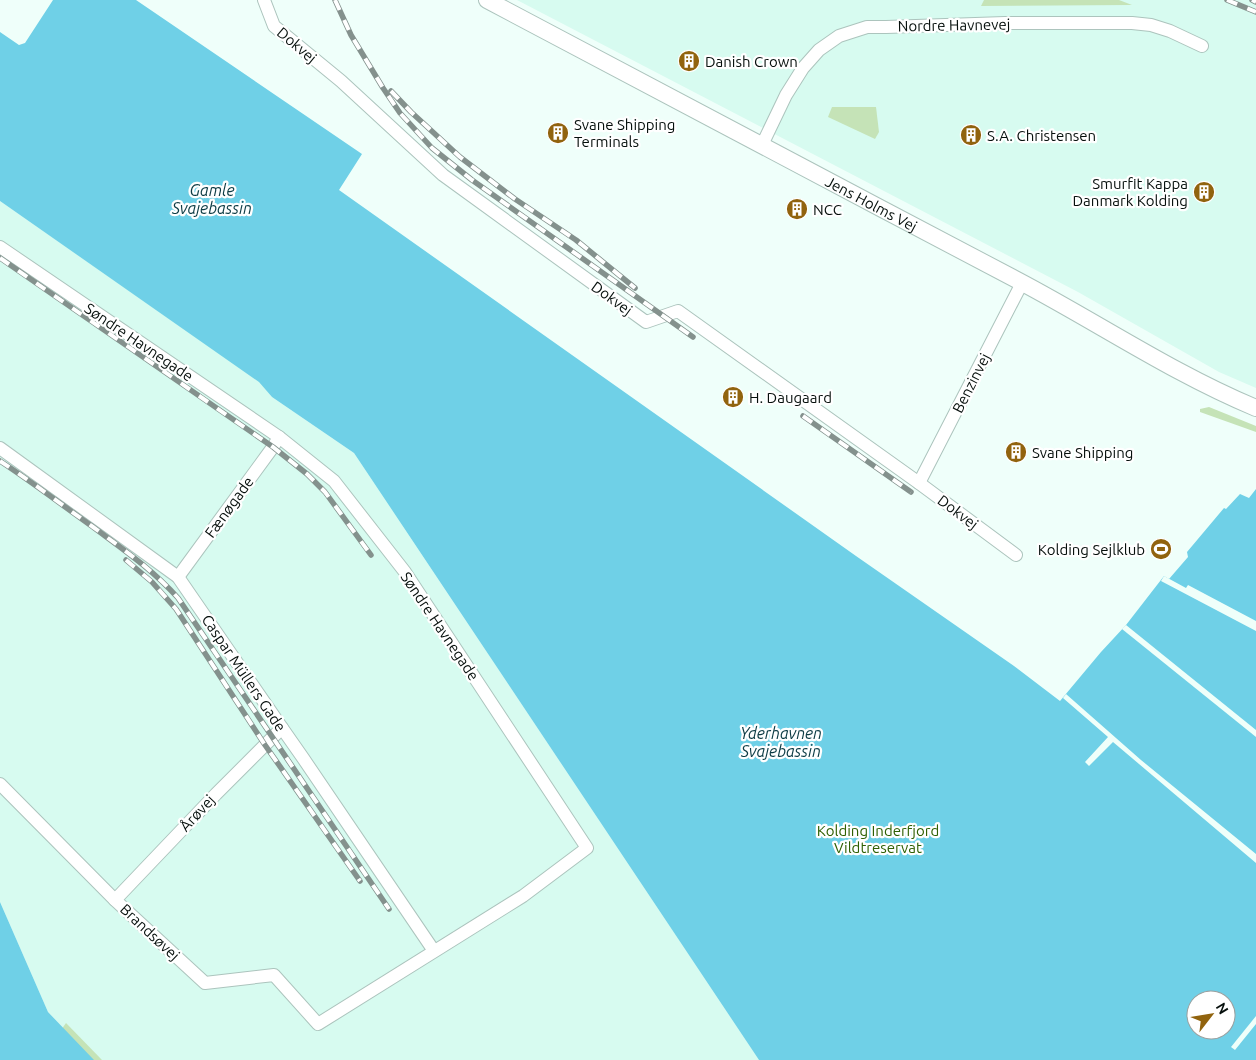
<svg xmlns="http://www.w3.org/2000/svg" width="1256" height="1060" viewBox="0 0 1256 1060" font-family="Ubuntu,sans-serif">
  <rect width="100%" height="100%" fill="#effffa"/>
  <g fill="#d7fbf0">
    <path d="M517,0H1256V388L1219,372L1078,292Z"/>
    <path d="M0,201L260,382L272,397L354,453L759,1060H94L48,1012L0,902Z"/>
  </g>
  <g fill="#c5e3b7">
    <path d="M984,0H1119L1132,5L981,6Z"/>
    <path d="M832,107H876L879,132L875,139L828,117Z"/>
    <path d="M1209,407L1256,426V432L1200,412V409Z"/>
    <path d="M66,1023L102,1060H40Z"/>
  </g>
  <g fill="#6fd0e7" fill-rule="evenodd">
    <path d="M53,0H136L362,154L339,190L856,556L1014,666L1060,701L1101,652L1126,625L1164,576L1169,579L1188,557L1187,552L1224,508L1226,509L1240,494L1249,498L1256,489V1060H759L354,453L272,397L259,382L0,201V32L19,45L25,43ZM1196,1000H1226V1030H1196Z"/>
    <path d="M0,902L48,1012L94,1060H0Z"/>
  </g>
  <g fill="#effffa">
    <path d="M1164,576L1186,588L1188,585L1256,621V631L1161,581Z"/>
    <path d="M1126,625L1256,730V737L1122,629Z"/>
    <path d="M1066,694L1141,760L1256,854V863L1113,742L1089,766L1085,762L1108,737L1063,698Z"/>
    <path d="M1256,1016V1024L1235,1050L1231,1047Z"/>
  </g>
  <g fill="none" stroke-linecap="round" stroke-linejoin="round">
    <g stroke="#acc4bd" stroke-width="14">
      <g id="minor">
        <path d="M264,0L274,26L341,81L443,175L646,322L678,311L919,483L1016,555"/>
        <path d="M762,145L786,95L803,68L819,50L839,36L867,27H886L1005,23H1132L1151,25L1170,31L1202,46"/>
        <path d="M0,247L279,437L334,481L405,572L587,848L523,896L318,1024L274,975L205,983L115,900L0,784"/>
        <path d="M0,448L178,577L251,683L282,728L303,758L434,951"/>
        <path d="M919,483L1022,283"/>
        <path d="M178,577L273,447L279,437"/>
        <path d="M115,900L216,794L282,728"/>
      </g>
    </g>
    <g stroke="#acc4bd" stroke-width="18">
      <g id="major">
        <path id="s1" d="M487,0C663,93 840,187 1017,280C1097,322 1172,373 1256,408"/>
      </g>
    </g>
    <use href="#minor" stroke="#fff" stroke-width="12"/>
    <use href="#major" stroke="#fff" stroke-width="16"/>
    <g stroke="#84918d" stroke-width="5.5">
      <g id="rail">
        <path d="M335,0L351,35L383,88L400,113L432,148L472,180L693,337"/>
        <path d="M1227,0L1256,12"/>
        <path d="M1252,0L1256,2"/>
        <path d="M391,91L411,112L460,157L515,199L576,240L635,288"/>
        <path d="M0,258L273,447L307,474L325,492L371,555"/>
        <path d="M803,416L911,492"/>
        <path d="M0,461C32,482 62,505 93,527C124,550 152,569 178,598L389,909"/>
        <path d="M126,560L152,582L176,609L265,745L360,881"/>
      </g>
    </g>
    <use href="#rail" stroke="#fff" stroke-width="4" stroke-dasharray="11" stroke-linecap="butt"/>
  </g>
  <defs>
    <g id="building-disc" transform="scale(1.125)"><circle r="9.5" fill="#91630e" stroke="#fff"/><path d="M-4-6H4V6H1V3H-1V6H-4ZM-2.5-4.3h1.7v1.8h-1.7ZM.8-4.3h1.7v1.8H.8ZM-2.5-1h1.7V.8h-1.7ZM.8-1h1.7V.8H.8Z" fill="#fff"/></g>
    <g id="stadium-disc" transform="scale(1.125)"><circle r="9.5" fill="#91630e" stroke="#fff"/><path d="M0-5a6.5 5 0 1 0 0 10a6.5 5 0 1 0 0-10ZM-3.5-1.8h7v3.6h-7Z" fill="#fff"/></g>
  </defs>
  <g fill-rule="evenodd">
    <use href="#building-disc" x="689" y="61"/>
    <use href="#building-disc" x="558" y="133"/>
    <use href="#building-disc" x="971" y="135"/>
    <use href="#building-disc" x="1204" y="192"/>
    <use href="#building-disc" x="797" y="209"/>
    <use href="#building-disc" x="733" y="397"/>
    <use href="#building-disc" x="1016" y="452"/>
    <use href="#stadium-disc" x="1161" y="549"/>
  </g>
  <g text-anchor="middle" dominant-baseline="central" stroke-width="4.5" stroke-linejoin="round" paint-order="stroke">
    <g font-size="15" fill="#060f0c" stroke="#fff">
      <text transform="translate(954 25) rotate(-1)">Nordre Havnevej</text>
      <text transform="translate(297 45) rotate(40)">Dokvej</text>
      <text stroke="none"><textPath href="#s1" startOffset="435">Jens Holms Vej</textPath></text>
      <text transform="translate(612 298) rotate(36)">Dokvej</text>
      <text transform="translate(139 342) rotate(34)">Søndre Havnegade</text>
      <text transform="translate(971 383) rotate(-63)">Benzinvej</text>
      <text transform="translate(229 507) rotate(-54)">Fænøgade</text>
      <text transform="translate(958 512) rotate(37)">Dokvej</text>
      <text transform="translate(440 626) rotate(56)">Søndre Havnegade</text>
      <text transform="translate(244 673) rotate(56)">Caspar Müllers Gade</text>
      <text transform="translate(197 813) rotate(-47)">Årøvej</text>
      <text transform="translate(150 932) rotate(43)">Brandsøvej</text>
    </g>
    <g font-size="15" fill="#060f0c" stroke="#fff" text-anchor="start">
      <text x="705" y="61">Danish Crown</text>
      <text x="574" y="124">Svane Shipping<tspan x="574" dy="17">Terminals</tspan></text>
      <text x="987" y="135">S.A. Christensen</text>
      <text x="1188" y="183" text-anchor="end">Smurfit Kappa<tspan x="1188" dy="17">Danmark Kolding</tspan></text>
      <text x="813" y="209">NCC</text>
      <text x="749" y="397">H. Daugaard</text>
      <text x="1032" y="452">Svane Shipping</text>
      <text x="1145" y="549" text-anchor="end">Kolding Sejlklub</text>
    </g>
    <g font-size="15" fill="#2f6003" stroke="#fff">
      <text x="878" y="830">Kolding Inderfjord<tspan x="878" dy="17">Vildtreservat</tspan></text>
    </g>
    <g font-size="16" font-style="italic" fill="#0c3b44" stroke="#fff">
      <text x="212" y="190">Gamle<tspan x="212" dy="18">Svajebassin</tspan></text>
      <text x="781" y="733">Yderhavnen<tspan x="781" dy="18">Svajebassin</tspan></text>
    </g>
  </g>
  <g transform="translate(1211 1015) rotate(59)"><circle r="24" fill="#ffffff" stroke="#9b9f9e"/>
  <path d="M0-4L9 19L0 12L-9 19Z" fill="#91630e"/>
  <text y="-8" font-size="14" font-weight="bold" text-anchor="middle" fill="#060f0c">N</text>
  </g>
</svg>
